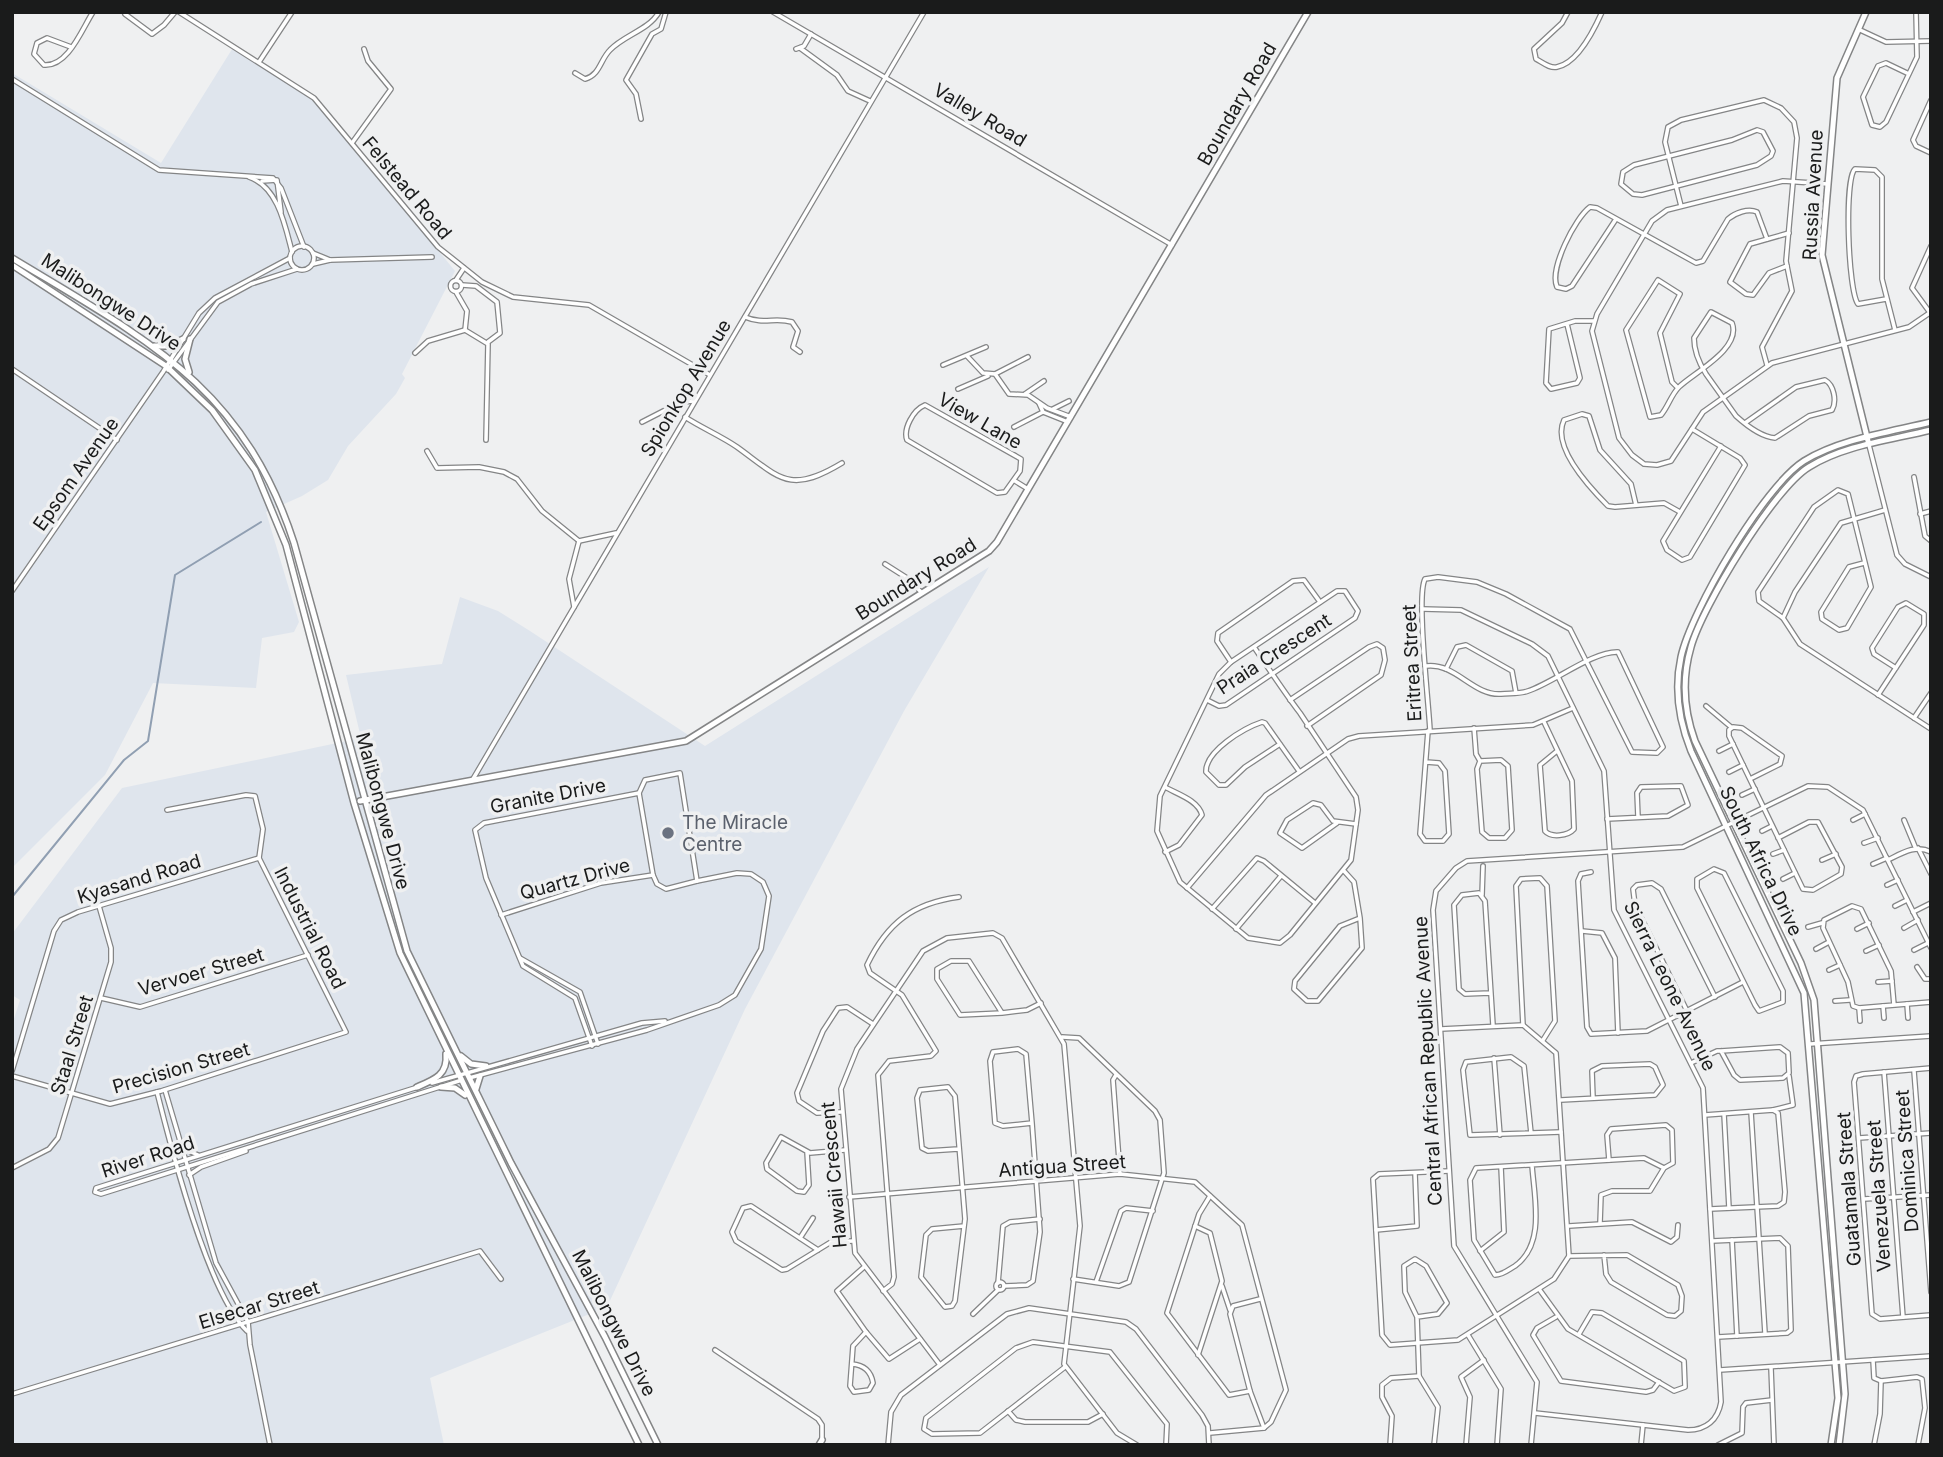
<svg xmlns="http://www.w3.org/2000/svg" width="1943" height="1457" viewBox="0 0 1943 1457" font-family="Inter,sans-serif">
  <rect width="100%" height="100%" fill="#eff0f1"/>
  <g fill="#dfe5ed">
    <path d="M234,46L310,93L455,271L402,374L405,378L396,394L348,446L328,480L302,496L266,512L299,622L294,632L262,638L256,688L153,683L105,775L12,868V73L161,163Z"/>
    <path d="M989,567L904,711L745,1009L607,1307L430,1378L444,1445H12V1025L20,1000L12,995V934L122,788L361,738L346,675L442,664L460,597L498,611L530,631L705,746Z"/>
  </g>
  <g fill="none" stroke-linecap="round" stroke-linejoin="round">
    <path stroke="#909fb2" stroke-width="2" d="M12,897L124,760L148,741L175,575L261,522"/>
    <g stroke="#848586" stroke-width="6">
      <g id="street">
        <path d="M179,12L314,98L438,247L482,282L513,297L589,305L710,375"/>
        <path d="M773,12L1172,245"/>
        <path d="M1568,12L1562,23L1534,49L1536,59C1542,62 1550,69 1557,67C1578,63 1594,30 1602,12"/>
        <path d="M125,14L152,34L164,25L175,12"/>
        <path d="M1858,29L1886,42L1931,41"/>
        <path d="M71,47L47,38L37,43L34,54L44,65C68,67 82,29 93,12"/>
        <path d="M800,48L837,75L848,91L870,101"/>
        <path d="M796,49L804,46L811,34"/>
        <path d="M259,62L292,12"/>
        <path d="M575,73L585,79C600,75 600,60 610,50C624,35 649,30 659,12"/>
        <path d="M1909,74L1886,63L1878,66L1863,97L1872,125L1880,127L1886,122L1917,57L1916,12"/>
        <path d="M12,79L159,170L273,178L281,188L304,247"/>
        <path d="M1931,100L1913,140L1916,146L1931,153"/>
        <path d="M641,119L636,94L626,80L652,34L661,29L666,12"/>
        <path d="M1757,130L1763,132L1773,151L1771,156L1757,165L1642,195L1633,194L1621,184L1623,172L1634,165L1732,140Z"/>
        <path d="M352,143L391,89L368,61L364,49"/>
        <path d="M249,177C278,187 285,225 292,252"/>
        <path d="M262,181L277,180L281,212"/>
        <path d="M1828,184L1783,181L1667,210L1652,221L1597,314L1592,331L1619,438L1632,455L1644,464L1657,465L1671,461L1703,412L1772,363L1909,327L1931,312"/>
        <path d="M1681,206L1665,142L1668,127L1681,120L1764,100L1781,108L1794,122L1797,138L1786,261L1792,291L1762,347L1767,365"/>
        <path d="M1616,219L1572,286L1566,289L1557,287C1549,269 1575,218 1590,207L1597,208L1696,263L1703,261L1728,219C1735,213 1748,208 1757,212L1767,239"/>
        <path d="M1931,246L1912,288L1931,314"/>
        <circle cx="302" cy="258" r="12"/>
        <path d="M313,253L330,260"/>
        <path d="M313,264L330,260L432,257"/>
        <path d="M1787,266L1769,273L1753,295L1746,294L1730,282L1750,244L1789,233"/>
        <path d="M456,280L464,268"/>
        <circle cx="456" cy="286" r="5.5"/>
        <path d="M462,285L476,286L497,302L500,333L488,342"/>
        <path d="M456,292L467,311L465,330L488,344L486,440"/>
        <path d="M1886,299L1858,304C1848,291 1844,179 1855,169L1875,170L1882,177V279L1895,330"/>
        <path d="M745,317C764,325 774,317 792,322L798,331L793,347L800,352"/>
        <path d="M1567,324L1580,378L1577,383L1551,389L1546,383L1549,329L1575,321H1594"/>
        <path d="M415,353L428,341L465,330"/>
        <path d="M967,356L983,373L995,374L1009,394L1028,395L1047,408L1071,417"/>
        <path d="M943,365L986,347"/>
        <path d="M12,369L117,440"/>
        <path d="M168,370L218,302L251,284L297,269"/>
        <path d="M995,374L1028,357"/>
        <path d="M1678,388L1672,382L1660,333L1680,294L1658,280L1626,330L1650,417L1661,415C1668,407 1671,395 1679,387C1693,373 1742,349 1732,323L1711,312L1694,338C1694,351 1699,363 1706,374L1736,416C1746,425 1762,437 1775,438L1809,416L1832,410C1837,401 1834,385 1825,380L1796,387L1745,423"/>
        <path d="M958,389L988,376"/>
        <path d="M1025,394L1044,381"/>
        <path d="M1039,403L1043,412L1068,422"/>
        <path d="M925,405L1021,459L1020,471L1005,492L997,493L907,440C903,429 913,410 925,405Z"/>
        <path d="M1053,409L1069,401"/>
        <path d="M685,417C702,428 721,436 737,447C780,478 789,495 842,463"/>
        <path d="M642,422L681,402L694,401"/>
        <path d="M1014,427L1043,412"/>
        <path d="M1692,429L1740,458L1745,465L1690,557L1682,560L1667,550L1663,541L1721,446"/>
        <path d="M1869,445L1897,555L1905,564L1931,577"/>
        <path d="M427,451L437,468L479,467L504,472L517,479L542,511L579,541L616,533"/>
        <path d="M1914,477L1925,536L1931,541"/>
        <path d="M1015,481L1028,489"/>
        <path d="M1636,505L1631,484L1600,450L1589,416L1582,414L1564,420C1551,447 1591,489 1608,506L1615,507L1664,503L1680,512"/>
        <path d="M1885,510L1841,523L1795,592L1783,618L1800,644L1931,729"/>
        <path d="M1920,514L1931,511"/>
        <path d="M885,564L907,578L922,593"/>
        <path d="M12,591L163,372L199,313L215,298L290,258"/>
        <path d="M574,607L569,579L579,541"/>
        <path d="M1423,609L1461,610L1532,644L1548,656L1604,771L1614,910L1703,1088L1721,1402C1718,1420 1706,1430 1688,1430L1535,1413"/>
        <path d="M1783,618L1759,601L1758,592L1814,507L1838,490L1848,494L1871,587L1847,628L1839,630L1822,619L1821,612L1849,567L1864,563"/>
        <path d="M1231,662L1217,641L1218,633L1293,581L1304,580L1320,602"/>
        <path d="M1426,666C1455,662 1473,696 1501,694C1510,693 1520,694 1528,691C1553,683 1593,651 1618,652L1663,747L1657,753L1632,752L1570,629L1506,594L1477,582L1438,577L1425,579C1416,596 1429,705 1430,731"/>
        <path d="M1446,669L1457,647L1466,645L1512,671L1516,693"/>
        <path d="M1878,695L1924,625V614L1906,603L1898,607L1872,648L1874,654L1896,668"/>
        <path d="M1207,700L1219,706L1226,705L1355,618L1358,611L1345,591H1337L1231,662L1219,674L1160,796L1157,831L1180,882L1248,938L1280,943L1290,935L1351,860L1358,810L1356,797L1300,713C1284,692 1269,669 1254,647"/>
        <path d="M1290,700L1369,647L1377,644L1383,648L1385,660L1381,675L1307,726"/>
        <path d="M1706,706L1731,727"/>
        <path d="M1914,718L1931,693"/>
        <path d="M1544,722L1572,781L1574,829C1568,836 1551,838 1545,831L1540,765L1557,751"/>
        <path d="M1474,728L1476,754L1480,761L1477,769L1482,832L1489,838H1505L1512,830L1508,766L1501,760L1480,761"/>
        <path d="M1280,744L1245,767L1226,785H1219L1206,772C1205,751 1244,728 1262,722L1265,723L1299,771"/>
        <path d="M1719,751L1733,744"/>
        <path d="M1426,762L1439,763L1445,771L1449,834L1443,841H1425L1420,834L1428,731"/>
        <path d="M1729,772L1743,765"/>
        <path d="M473,779L924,12"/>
        <path d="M1750,779L1780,764L1782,756L1742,728L1733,727L1729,730V736L1803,889L1813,890L1841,874L1842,867L1818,822H1809L1778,838"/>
        <path d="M1165,787C1177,794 1198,800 1202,815L1179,845L1165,852"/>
        <path d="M1742,795L1755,789"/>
        <path d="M1607,819L1668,816L1688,805L1681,786L1641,787L1637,793L1638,817"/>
        <path d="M1853,820L1865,814"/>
        <path d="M1904,820L1916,849"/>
        <path d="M1337,823L1302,848L1280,833L1287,820L1313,803L1321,805L1333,821L1356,824"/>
        <path d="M1762,831L1772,826"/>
        <path d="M1864,843L1878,838"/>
        <path d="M1918,848L1931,874"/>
        <path d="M1773,854L1784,850"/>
        <path d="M1822,860L1836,854"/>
        <path d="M1888,860C1902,853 1916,844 1931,852"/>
        <path d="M1873,864L1887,858"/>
        <path d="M1714,869L1724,873L1783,991V1002L1759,1011L1755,1005L1697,888V879Z"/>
        <path d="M1344,871L1354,882L1360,918L1340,926L1295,981L1294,989L1307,1001H1318L1362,948L1360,918"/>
        <path d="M1591,872L1581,874L1578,881L1587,1027L1591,1034L1647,1031L1743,982"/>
        <path d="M1783,879L1795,873"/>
        <path d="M1887,885L1898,880"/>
        <path d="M1187,888L1266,795L1348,739L1359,736L1533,725L1573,708"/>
        <path d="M1482,895L1483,866"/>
        <path d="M1895,906L1907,900"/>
        <path d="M1212,909L1257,858L1264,861L1315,903"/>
        <path d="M1913,912L1931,903"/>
        <path d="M501,915L601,883L653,875L657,884L666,889L697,881L680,773L645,780L639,793"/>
        <path d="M1808,927L1822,923"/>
        <path d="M1904,928L1918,920"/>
        <path d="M1236,929L1281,876"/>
        <path d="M1857,929L1869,923"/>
        <path d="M1582,931L1602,933L1615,958L1618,1033"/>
        <path d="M1816,949L1829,942"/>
        <path d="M1914,950L1928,943"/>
        <path d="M1866,951L1879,945"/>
        <path d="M520,958L580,992L598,1044"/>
        <path d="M1917,967L1925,979H1931"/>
        <path d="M1829,970L1840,965"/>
        <path d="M1878,982L1892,981"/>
        <path d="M1490,993L1465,994L1459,989L1454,905L1462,895L1479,893L1485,901L1493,1025"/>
        <path d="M101,998L140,1007L308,955"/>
        <path d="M1835,1001L1850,1000"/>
        <path d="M1907,1004L1908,1018"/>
        <path d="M1894,1005L1891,971L1861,909L1852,906L1824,920L1823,928L1848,982L1853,1006L1859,1008L1931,1002"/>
        <path d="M1883,1006L1884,1018"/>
        <path d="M1859,1008L1860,1021"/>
        <path d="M1687,1011L1635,905L1633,889L1637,885L1652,883L1661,889L1715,997"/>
        <path d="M1002,1013L960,1015L937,979V969L951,961H969L1002,1013L1027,1010L1041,1003"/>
        <path d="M1523,1025L1516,886L1521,879L1540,878L1547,886L1555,1021L1543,1040"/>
        <path d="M1441,1029L1523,1025L1556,1053L1569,1256L1554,1279L1458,1340L1390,1345L1382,1335L1373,1179L1379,1174L1449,1171"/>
        <path d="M1062,1037L1079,1038L1155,1111L1160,1120L1164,1173L1129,1282L1119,1286L1073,1279"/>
        <path d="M1810,1044L1931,1036"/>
        <path d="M592,1046L575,998L523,966L486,878L475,830L484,823L639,793L653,875"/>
        <path d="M1494,1058L1500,1135"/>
        <path d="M1691,1063L1717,1051H1721L1780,1047L1788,1053L1789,1073L1783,1078L1740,1080L1734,1075L1721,1051"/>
        <path d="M1931,1068L1863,1074L1856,1076L1854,1082L1872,1314L1880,1319L1931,1315"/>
        <path d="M12,1071L54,931L61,920L78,912L259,858"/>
        <path d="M1914,1071L1931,1292"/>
        <path d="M1884,1072L1903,1317"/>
        <path d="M1116,1075L1113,1080L1120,1174"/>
        <path d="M12,1076L110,1104L161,1091L346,1032L259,858L263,829L255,796L246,795L167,810"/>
        <path d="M469,1078L647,1030L719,1005L735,995L761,949L769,896L763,882L751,874L737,873L697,881"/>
        <path d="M432,1083L642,1023L665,1021"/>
        <path d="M418,1087L96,1188L95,1192L101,1194L462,1080"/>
        <path d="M165,1090L216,1263L248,1322L250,1345L270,1445"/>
        <path d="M157,1092C171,1148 208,1294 247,1331"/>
        <path d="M1561,1100L1655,1095L1663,1085L1655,1067L1650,1064L1602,1066L1592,1071L1593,1098"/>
        <path d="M1773,1110L1793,1105L1789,1076"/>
        <path d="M841,1112L817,1113L799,1101L797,1093L823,1031L838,1008L847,1007L873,1024"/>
        <path d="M1751,1112L1765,1333"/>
        <path d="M1724,1114L1729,1208"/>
        <path d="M1705,1115L1773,1110L1778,1113L1785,1192L1784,1202L1778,1206L1710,1209"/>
        <path d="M1531,1133L1524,1066L1511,1057L1466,1062L1463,1070L1470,1135L1561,1132"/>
        <path d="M1859,1138L1931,1133"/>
        <path d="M182,1148L198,1155"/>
        <path d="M958,1149L928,1151L922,1148L917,1098L920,1090L948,1087L955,1096L965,1219L955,1301L952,1306L945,1307L921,1277L926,1235L932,1229L964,1226"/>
        <path d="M807,1152L809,1185L804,1192L797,1191L767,1169L766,1163L781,1137L810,1153L845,1150"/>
        <path d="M1532,1165C1534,1197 1546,1244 1515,1266C1508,1270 1503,1275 1495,1275L1474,1240L1470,1180L1476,1168L1644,1158L1664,1168"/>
        <path d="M12,1168L49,1149L58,1138L111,962V948L99,906"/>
        <path d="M189,1175L201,1167L246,1151"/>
        <path d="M1210,1196L1199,1214L1167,1313L1229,1395L1250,1391"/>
        <path d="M849,1197L1120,1174L1195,1182L1242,1225L1286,1390L1271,1422L1264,1428L1210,1433"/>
        <path d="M1864,1199L1931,1195"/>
        <path d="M1600,1223L1601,1195L1612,1191H1650L1664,1168L1673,1163L1672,1130L1666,1125L1611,1129L1607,1135L1609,1160"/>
        <path d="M1195,1226L1210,1233L1222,1281L1198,1355"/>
        <path d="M1569,1226L1632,1222L1671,1242L1677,1237L1678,1225"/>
        <path d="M1376,1230L1417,1226L1415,1173"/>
        <path d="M800,1238L813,1218"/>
        <path d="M1732,1240L1737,1336"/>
        <path d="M1712,1241L1780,1238L1788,1246L1791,1330L1787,1333L1718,1337"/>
        <path d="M818,1250L751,1206L743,1208L732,1232L736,1241L782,1270L787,1269L831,1242L853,1241"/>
        <path d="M1480,1251L1504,1232L1501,1167"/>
        <path d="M1569,1256L1627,1255L1678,1285L1682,1296L1681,1311L1675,1316L1667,1315L1611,1282L1606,1274L1604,1255"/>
        <path d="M864,1267L837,1291L866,1332L889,1359L920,1339"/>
        <circle cx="1000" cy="1286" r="4"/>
        <path d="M1096,1282L1121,1211L1126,1208L1153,1211"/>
        <path d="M998,1283L1003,1226L1010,1222L1040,1219"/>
        <path d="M1004,1286L1027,1285L1033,1281L1040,1232L1032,1123L1003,1126L995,1123L990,1061L993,1052L1018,1049L1026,1054L1032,1123"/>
        <path d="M1222,1286L1230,1310"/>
        <path d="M1539,1289L1568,1329L1674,1391L1685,1387L1684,1361L1602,1313L1592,1312L1579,1334"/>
        <path d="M883,1291L892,1284L894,1277L878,1075L889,1061L931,1056L936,1051L902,995L870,973L867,965C887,923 913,903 959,897"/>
        <path d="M1260,1299L1233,1306L1230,1314L1250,1391L1264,1428"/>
        <path d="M973,1314L998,1290"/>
        <path d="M1417,1317L1438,1314L1447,1303L1426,1266L1415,1259L1404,1266L1405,1292L1417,1317L1419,1376L1438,1407L1434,1445"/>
        <path d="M1556,1317L1537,1328L1533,1335L1561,1381L1646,1392L1653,1390L1659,1382"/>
        <path d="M1468,1335L1501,1389L1497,1445"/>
        <path d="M715,1350L818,1419L822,1425V1439"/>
        <path d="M1873,1360L1874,1378L1881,1381"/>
        <path d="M852,1364C864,1365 871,1371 873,1383L869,1390L854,1392L850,1386L853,1346L866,1332"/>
        <path d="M940,1365L855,1253L841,1089L857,1049L923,951L947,938L993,933L1002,938L1064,1044L1080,1226L1064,1364L1117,1433L1137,1445"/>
        <path d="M1065,1367L980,1433L932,1434L924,1429L926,1418L1016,1348L1033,1342L1110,1352L1167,1424L1166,1445"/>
        <path d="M1771,1368L1774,1445"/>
        <path d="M1720,1370L1931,1356"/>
        <path d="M1881,1381L1917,1377L1922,1379L1925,1408L1918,1445"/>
        <path d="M12,1394L480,1251L501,1279"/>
        <path d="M1008,1411L1016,1420L1025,1422H1088L1103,1414"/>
        <path d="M888,1445L891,1412L901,1395L1007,1314L1029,1308L1126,1322L1136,1329L1202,1415L1208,1426L1209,1445"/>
        <path d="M1390,1445L1392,1416L1382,1397V1385L1391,1378L1419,1376"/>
        <path d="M1466,1445L1470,1397L1461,1377L1484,1360"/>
        <path d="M1531,1445L1537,1382L1454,1246L1433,910L1436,891L1456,868L1467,861L1683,847L1808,786L1828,787L1863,810L1931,948"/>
        <path d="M1641,1445L1643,1425"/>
        <path d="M1718,1445L1742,1433L1743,1407L1746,1403L1772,1400"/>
        <path d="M1874,1445L1880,1414L1881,1381"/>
      </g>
    </g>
    <g stroke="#848586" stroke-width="8">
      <g id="secondary">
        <path d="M1866,12L1837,78L1822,255L1868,441"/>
        <path d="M12,258C144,338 243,385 294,543L407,951L511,1163L605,1337L658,1445"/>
        <path d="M12,265L166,366L212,410L255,470L286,545L354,803L400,953L639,1445"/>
        <path d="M154,346H169L183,339"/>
        <path d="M189,372L185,359L190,339"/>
        <path d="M360,801L686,741L989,551L997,542L1308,12"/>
        <path d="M461,1056L471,1064L486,1066"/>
        <path d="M417,1087C434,1080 448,1075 446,1054"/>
        <path d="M441,1087L455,1088L465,1095"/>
        <path d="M476,1089L480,1076"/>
        <path d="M819,1445L822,1440"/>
        <path d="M1831,1445L1838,1398L1804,993L1691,751C1679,721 1674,689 1681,657C1691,611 1764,486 1804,461C1840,439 1890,432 1931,422"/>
        <path d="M1839,1445L1845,1394L1814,1000L1801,963L1695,741C1684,711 1682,678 1691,647C1702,607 1774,488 1809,467C1844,445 1891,440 1931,430"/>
      </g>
    </g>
    <use href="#street" stroke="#fff" stroke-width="3.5"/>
    <use href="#secondary" stroke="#fff" stroke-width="5"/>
  </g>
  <circle fill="#6b7280" stroke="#eff0f1" stroke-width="2.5" cx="668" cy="833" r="7"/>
  <g text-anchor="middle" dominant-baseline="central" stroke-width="7" stroke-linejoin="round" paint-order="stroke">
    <g font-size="19" fill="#1a1b1b" stroke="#eff0f1">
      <text transform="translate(1237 104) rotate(-60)">Boundary Road</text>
      <text transform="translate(980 115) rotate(31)">Valley Road</text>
      <text transform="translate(407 188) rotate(50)">Felstead Road</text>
      <text transform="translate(1813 195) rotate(-87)">Russia Avenue</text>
      <text transform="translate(111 302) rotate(33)">Malibongwe Drive</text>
      <text transform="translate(686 388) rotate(-59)">Spionkop Avenue</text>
      <text transform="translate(980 421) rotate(30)">View Lane</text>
      <text transform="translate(76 474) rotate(-55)">Epsom Avenue</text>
      <text transform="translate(916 579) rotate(-32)">Boundary Road</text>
      <text transform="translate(1274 654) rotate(-33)">Praia Crescent</text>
      <text transform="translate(1412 663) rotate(-93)">Eritrea Street</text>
      <text transform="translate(548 796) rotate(-11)">Granite Drive</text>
      <text transform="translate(383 811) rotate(75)">Malibongwe Drive</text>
      <text transform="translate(1761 861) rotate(64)">South Africa Drive</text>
      <text transform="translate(139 879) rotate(-17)">Kyasand Road</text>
      <text transform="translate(575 879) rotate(-15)">Quartz Drive</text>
      <text transform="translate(310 928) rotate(63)">Industrial Road</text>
      <text transform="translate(201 972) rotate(-16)">Vervoer Street</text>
      <text transform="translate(1670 986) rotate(64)">Sierra Leone Avenue</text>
      <text transform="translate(72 1045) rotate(-73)">Staal Street</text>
      <text transform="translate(1428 1061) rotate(-93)">Central African Republic Avenue</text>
      <text transform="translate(181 1068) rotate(-16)">Precision Street</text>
      <text transform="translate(148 1157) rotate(-18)">River Road</text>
      <text transform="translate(1907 1161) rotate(-94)">Dominica Street</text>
      <text transform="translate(1062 1166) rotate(-4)">Antigua Street</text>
      <text transform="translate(834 1175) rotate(-95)">Hawaii Crescent</text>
      <text transform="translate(1849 1189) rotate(-94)">Guatamala Street</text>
      <text transform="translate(1879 1196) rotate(-94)">Venezuela Street</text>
      <text transform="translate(259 1305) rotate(-17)">Elsecar Street</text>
      <text transform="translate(614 1323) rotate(63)">Malibongwe Drive</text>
    </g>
    <g font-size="19" fill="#5b616d" stroke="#eff0f1" text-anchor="start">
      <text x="682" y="822">The Miracle<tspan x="682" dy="22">Centre</tspan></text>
    </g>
  </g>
  <rect width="1943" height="1457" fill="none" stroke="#1a1b1b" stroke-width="28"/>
</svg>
